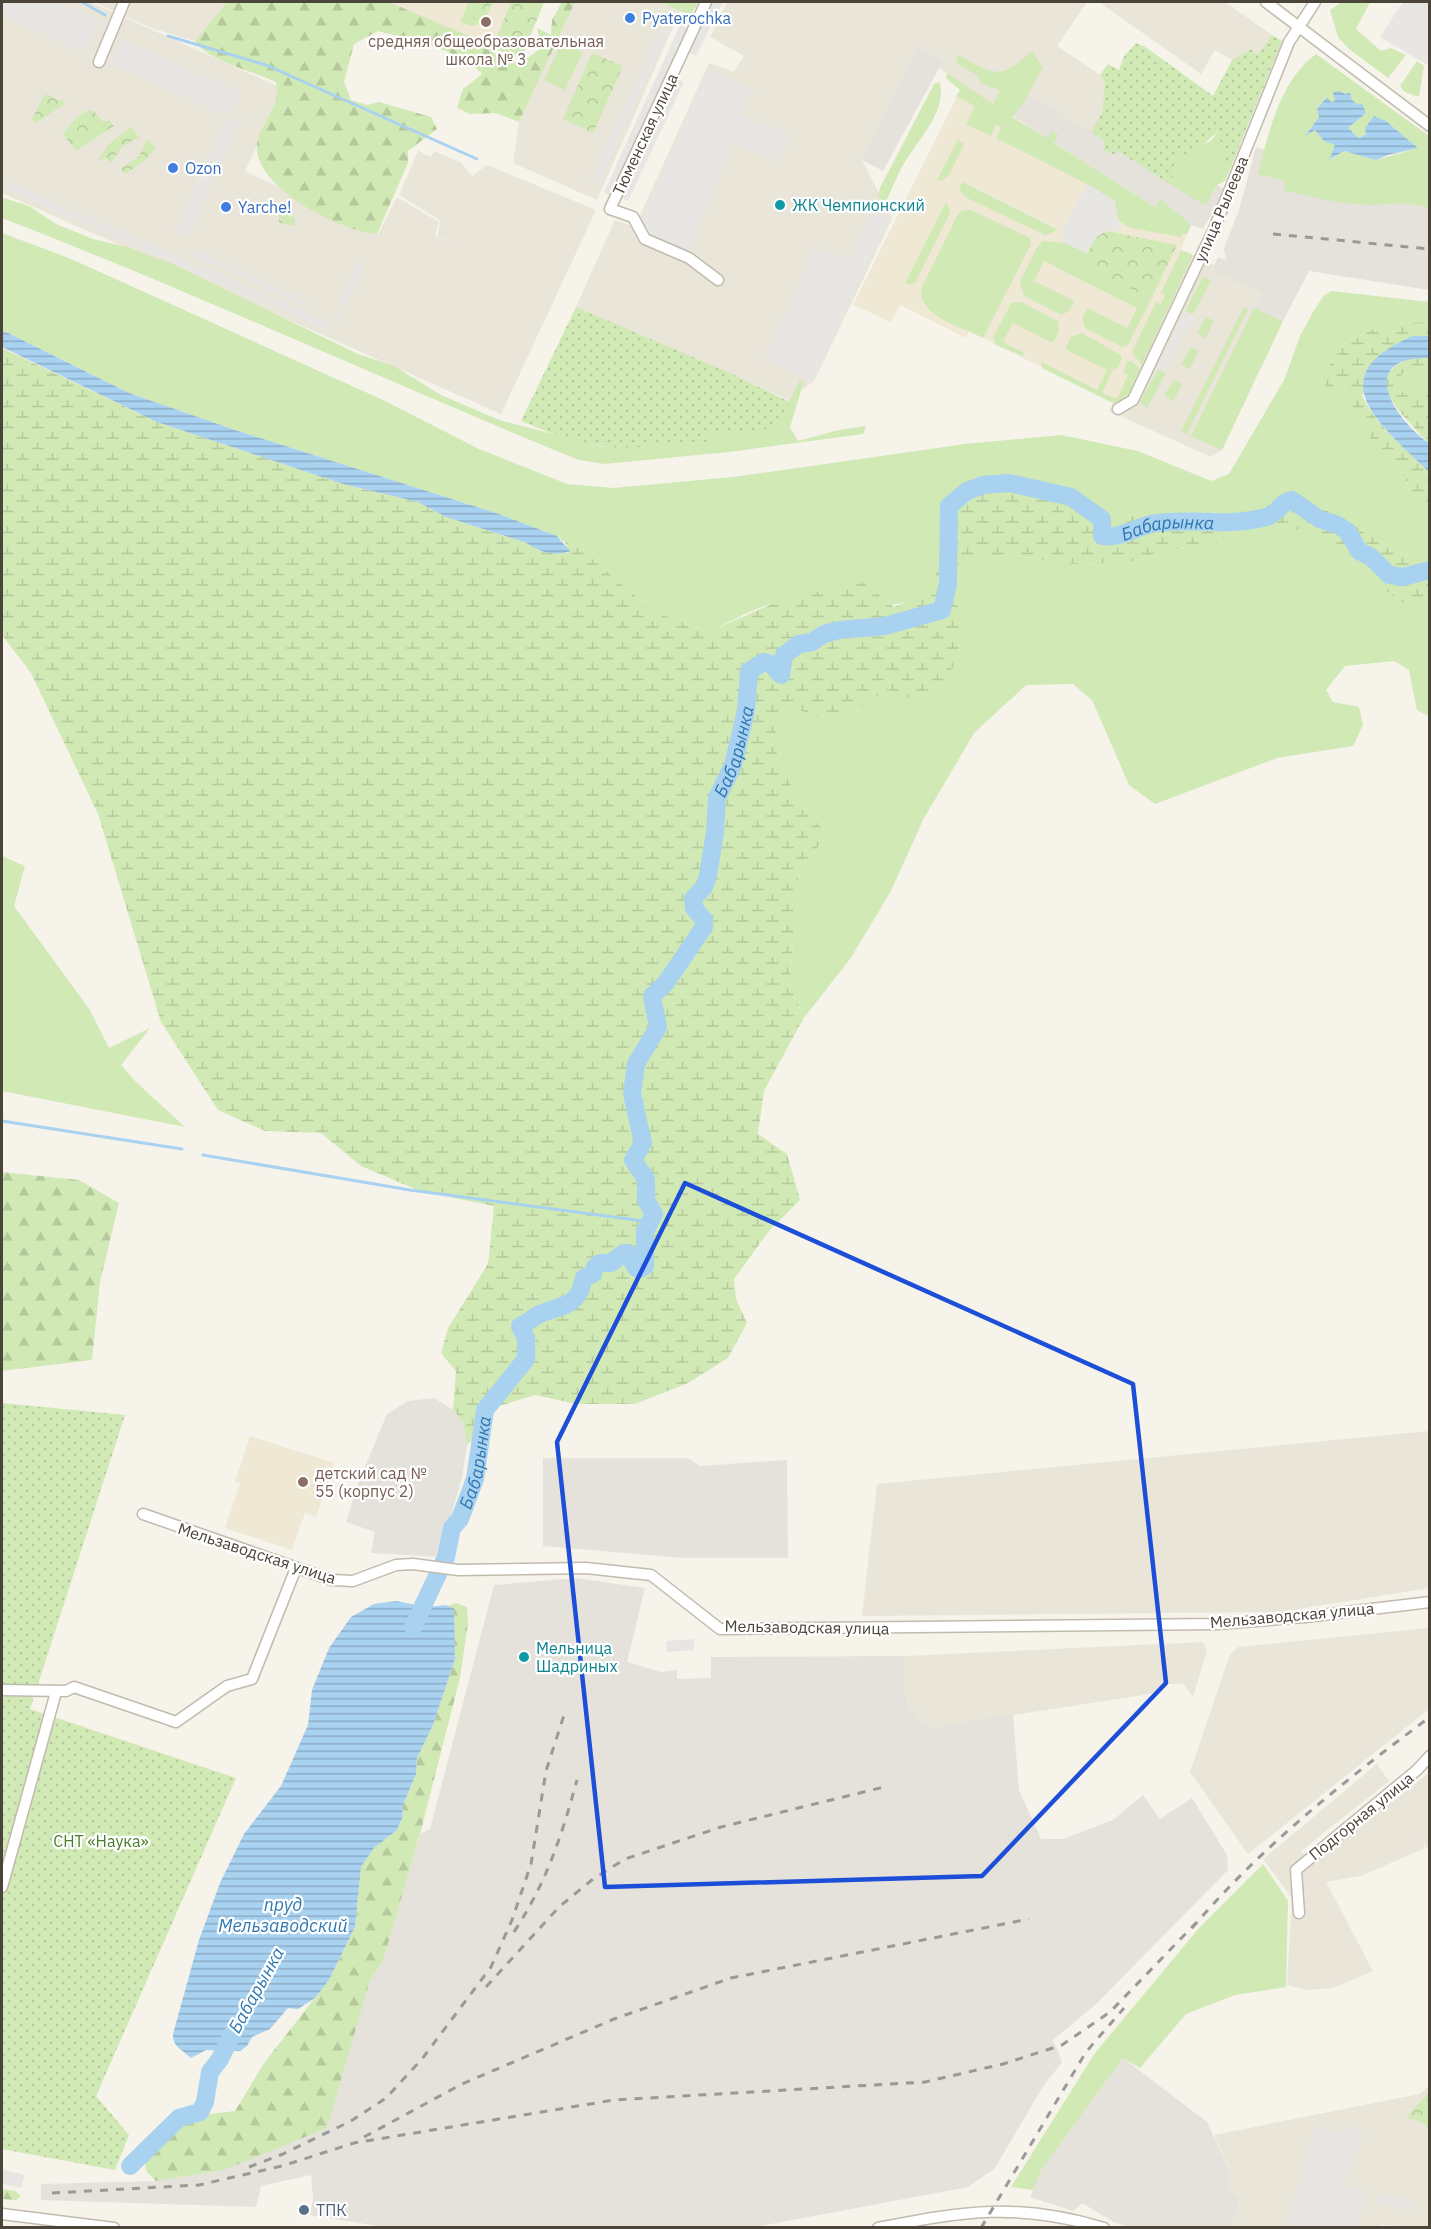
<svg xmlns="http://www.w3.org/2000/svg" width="1431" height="2229" viewBox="0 0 1431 2229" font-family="'IBM Plex Sans',sans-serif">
  <defs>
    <pattern id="forest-firs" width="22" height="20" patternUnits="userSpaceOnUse" patternTransform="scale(1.5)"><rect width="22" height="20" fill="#d1e9b5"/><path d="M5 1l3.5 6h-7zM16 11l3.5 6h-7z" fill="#b5c99c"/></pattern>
    <pattern id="wetland-marsh" width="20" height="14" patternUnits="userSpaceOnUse" patternTransform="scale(1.5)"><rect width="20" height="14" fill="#d1e9b5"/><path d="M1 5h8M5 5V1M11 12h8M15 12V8" fill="none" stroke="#b5c99c"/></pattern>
    <pattern id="park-crowns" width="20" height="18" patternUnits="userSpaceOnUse" patternTransform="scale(1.5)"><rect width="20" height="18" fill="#d1e9b5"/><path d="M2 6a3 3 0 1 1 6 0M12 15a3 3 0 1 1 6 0" fill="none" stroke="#b5c99c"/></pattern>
    <pattern id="garden-dots" width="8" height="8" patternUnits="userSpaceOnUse" patternTransform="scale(1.5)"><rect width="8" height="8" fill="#d1e9b5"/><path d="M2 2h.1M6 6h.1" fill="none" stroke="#b5c99c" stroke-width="1.8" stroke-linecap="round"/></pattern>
    <pattern id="water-rules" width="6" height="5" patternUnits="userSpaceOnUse" patternTransform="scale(1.5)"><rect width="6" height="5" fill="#a9d2f1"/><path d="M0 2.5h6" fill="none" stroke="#8cacc4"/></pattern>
  </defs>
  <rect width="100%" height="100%" fill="#f6f3eb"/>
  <g fill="#eae5d9">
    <path d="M2,2H90L284,89L245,171L378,235L397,197L439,222L435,236L456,245L437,236L441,221L399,195L418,151L431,157L434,151L460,162L472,176L487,165L596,210L501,414L2,193Z"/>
    <path d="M94,2H227L195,41L151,28Z"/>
    <path d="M575,2H661L680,11L597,200L513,163L519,122Z"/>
    <path d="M727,2H1087L1057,46L1100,75L1105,82L1102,113L1091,132L1028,94L993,104L939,68L942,61L862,160L892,219L814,381L789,400L576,307L615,220L635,227L709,63L734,72L744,56L710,37Z"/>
    <path d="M1099,2H1225L1272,35L1257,55L1251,49L1232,60L1215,50L1201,74Z"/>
    <path d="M1193,255L1214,265L1212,271L1260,294L1254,308L1283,321L1222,450L1211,457L1109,411L1113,403L1127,397Z"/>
    <path d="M1429,1431V1588L1280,1612L862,1616L877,1484Z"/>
    <path d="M1429,1628V1709L1248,1854L1190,1772L1230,1654L1238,1647Z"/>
    <path d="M1203,1642L1207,1651L1193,1697L1183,1684H1162L1156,1693L937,1727L920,1724L906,1700L905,1656Z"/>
    <path d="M1377,1764L1389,1781L1301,1851L1312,1864L1429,1773V1853L1423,1838L1425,1848L1361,1876L1326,1882L1373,1971L1333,1988L1307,1990L1287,1985L1292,1898L1263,1859Z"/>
    <path d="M1429,2086V2227L1380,2225L1376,2228L1231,2227L1240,2206L1238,2198L1231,2192L1227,2184L1230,2171L1214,2135L1419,2094Z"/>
  </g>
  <g fill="#e5e2dc">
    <path d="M917,47L943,61L883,171L862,160Z"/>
    <path d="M1028,94L1105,140L1206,206L1217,185L1226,190L1203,229L1153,213L1155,207L1012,116Z"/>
    <path d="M1256,147L1265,150L1259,174L1285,181L1283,190L1374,205L1404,201L1429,208V290L1309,271L1283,321L1254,308L1260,294L1212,271L1218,257L1226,260L1224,248L1239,210Z"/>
    <path d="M434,1398L453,1410L463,1422L467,1445L462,1478L439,1557L371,1553L375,1532L346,1522L359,1481L387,1414L408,1401Z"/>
    <path d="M543,1458H688L700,1466L787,1460L788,1558H685L543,1546Z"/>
    <path d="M576,1578L645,1588L627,1662L661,1672L677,1670V1679L711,1678V1657L905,1656L906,1700L920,1724L937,1727L1013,1714L1019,1790L1041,1839H1063L1113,1820L1143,1795L1160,1819L1192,1798L1227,1855L1228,1870L1095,2005L1053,2040L1062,2062L1042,2088L995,2168L968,2187L756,2227L390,2228L310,2215L313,2198L311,2175L261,2186L256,2207L41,2200V2184L156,2181L224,2170L383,1961L420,1834L430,1829L494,1585Z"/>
    <path d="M1123,2058L1207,2122L1230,2172L1227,2184L1231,2192L1238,2198L1240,2206L1231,2227L1132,2228L1114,2222L1082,2203L1073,2211L1030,2197L1042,2169Z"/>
  </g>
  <g fill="#efe8d5">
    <path d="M389,2H544L523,54L516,57Z"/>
    <path d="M960,90L1087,175L1191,225L1181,250L1193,255L1127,397L1113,403L969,331L966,338L900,305L891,322L853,305Z"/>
    <path d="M250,1436L334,1463L316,1517L305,1513L292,1550L225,1528L240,1484L235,1482Z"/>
  </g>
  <g fill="#d1e9b5" fill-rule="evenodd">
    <path d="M469,2H494L482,24L472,26L460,22Z"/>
    <path d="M661,2H696L698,3L690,16Z"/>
    <path d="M1342,2H1370L1356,29L1381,51L1391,48L1406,55L1388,78L1349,49L1338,37L1330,10Z"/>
    <path d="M562,42L583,52L565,90L544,80Z"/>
    <path d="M1031,51L1043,67L1024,102L1012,117L1047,138L1052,131L1059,135L1054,143L1155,207L1161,199L1191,225L1187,234L1183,233L1181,237L1131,228L1118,220L1115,201L1083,182L996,138L1001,127L996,125L991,136L966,124L975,106L956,96L960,90L946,78L947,73L993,104L1000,90L981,84L977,75L957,64L956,54C992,73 999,83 1031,51Z"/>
    <path d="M1316,54L1429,136V208C1404,201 1399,204 1375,205C1344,205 1312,197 1283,190L1285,181L1258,174C1269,131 1280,81 1316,54ZM1327,97L1331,103L1351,100L1366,113L1348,128L1359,138L1386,121L1418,148L1376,160L1344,151L1330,160L1336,145L1324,141L1315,129L1306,134L1319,117L1317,109Z"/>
    <path d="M1417,61L1424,66L1419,97L1405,92L1400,86Z"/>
    <path d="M940,82C946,110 923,134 908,157C899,170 893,188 885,203L878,196L880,188L934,84Z"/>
    <path d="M1219,130L1222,154L1220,162L1231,167L1225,181L1217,185L1206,206L1168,183L1176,173L1171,158L1211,141Z"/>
    <path d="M958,140L964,144L949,175L942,181L937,180Z"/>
    <path d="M962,182L1058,230L1045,235L965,197L959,189Z"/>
    <path d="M4,198L29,206L56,224L93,239L127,247L173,264L358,354L394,366L441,395L499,420L602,447L708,442L712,429L775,428L800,380L804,381L790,427L798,441L839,430L866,426L863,434L729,452L605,464L579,460C385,381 196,293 2,218V199Z"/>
    <path d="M946,202L951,211L916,281L911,285L905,283Z"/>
    <path d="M963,210H971L1030,238L1031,244L983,338C962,327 918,316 921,289L958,214Z"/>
    <path d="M2,233L69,258L383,400L479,449L567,484L613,488L733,477L965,444L1061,435L1138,451L1211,481L1229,474L1284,380L1300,336L1313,312L1324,295L1332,291L1429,302V322L1383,324L1344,344L1320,378L1345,386L1355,413L1371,439L1398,467L1414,494L1429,507V558L1398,553L1360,528L1284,496L1271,504L1228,517L1157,518L1108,513L1058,485L942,511C942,527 945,546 942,562C930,632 822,597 776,603C756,606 727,624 708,632L653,611L581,549L557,536L499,514L235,430L129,393L2,330Z"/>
    <path d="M1043,241L1065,243L1087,253L1083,264L1151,299L1128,345L1122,347L1085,328L1082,319L1087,308L1127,328L1137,308L1044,261L1034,281L1075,301L1069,311L1061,315L1024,296L1020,282L1037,247Z"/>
    <path d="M1181,250L1193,255L1142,365L1132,352L1156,302L1161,304L1165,295L1161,293Z"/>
    <path d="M1204,276L1211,281L1192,316L1185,311Z"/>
    <path d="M1012,302H1021L1058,321L1059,331L1053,343L1013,323L1003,342L1024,353L1023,356L996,345L993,337Z"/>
    <path d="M1244,307L1248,309L1187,434L1181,431Z"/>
    <path d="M1254,308L1283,321L1222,450L1191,436Z"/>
    <path d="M1206,317L1214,321L1205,339L1197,333Z"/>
    <path d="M1082,333L1122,356L1118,369L1114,368L1102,393L1117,399L1128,375L1123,372L1127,362L1132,361L1140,369C1133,384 1130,400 1113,403L1042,368V362L1097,390L1107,370L1065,349L1071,337Z"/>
    <path d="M1191,347L1199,351L1189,370L1181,364Z"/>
    <path d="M1429,365V391L1420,387L1398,393L1394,387L1402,374Z"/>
    <path d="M1159,368L1166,373L1147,408L1140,402Z"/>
    <path d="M1174,380L1182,384L1173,402L1164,395Z"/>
    <path d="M1249,524L1311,532L1362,570L1399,602L1429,606V716L1417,710L1409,670L1394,661L1345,666L1326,690L1333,702L1359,707L1363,725L1353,746L1277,758L1155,804L1129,785L1092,700L1073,684L1026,685L974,733L923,820L891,891L850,959L803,1019L790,979L799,870L828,835L804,808L776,760L774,714L790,707L836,723L888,690L960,610L951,595L954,581L976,558L1009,555L1072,564L1128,563L1177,549L1215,545L1228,533Z"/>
    <path d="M2,856L25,866L14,906L90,1010L109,1048L150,1028L121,1065L135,1081L185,1127L2,1091Z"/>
    <path d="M1263,1864L1288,1901L1286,1987L1235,1995L1186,2014L1140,2068L1123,2058L1042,2169L1033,2190L1011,2187L1095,2053L1199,1928Z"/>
  </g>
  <g fill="url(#forest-firs)">
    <path d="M227,2H389L483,42L497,56L521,63L541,48L537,28L551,35L552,20L562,2H575L519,122L496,113L470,114L457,108L463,89L482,74C462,50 408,39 378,31L354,44L344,82L351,100L367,105L379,102L431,117L437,129L408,151V163L377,234C341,231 256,189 257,147C257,124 282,110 276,82C251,70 209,62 195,41Z"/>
    <path d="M2,1172L79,1180L119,1203L100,1282L92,1360L2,1371Z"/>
    <path d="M456,1603L467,1607L468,1623L460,1678L420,1834L383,1961L370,1980L327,2128L224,2170L156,2181L146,2171L145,2160L180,2122L202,2115L235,2111L264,2063L329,1980L355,1927L361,1867L374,1848L397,1830L403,1816L402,1807L416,1774L417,1758L433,1725L455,1659L447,1606Z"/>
    <path d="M2,2189L15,2191L21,2196L16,2200L2,2199Z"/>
  </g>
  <g fill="url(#wetland-marsh)">
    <path d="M1429,322V336H1413L1362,395C1376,426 1406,449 1429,472V507L1414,494L1398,467L1371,439L1355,413L1345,386L1327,389L1320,378L1344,344L1383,324Z"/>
    <path d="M2,348L157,422L343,484L418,502L446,517L527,543L542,552L568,553L565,542L557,536L581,549L653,611L708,632L774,603L861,581L894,607L915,598L931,585L942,563V511L957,492L987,475L1058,485L1108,513L1157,518L1228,517L1294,494L1360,528L1398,553L1429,558V606L1399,602L1362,570L1311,532L1249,524L1228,533L1215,545L1177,549L1128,563L1072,564L1009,555L976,558L954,581L951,595L960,610L958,658L944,682L924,704L888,690L836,723L790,707L775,714L777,760L804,808L828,835L799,870L790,979L803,1019L764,1091L758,1134L787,1154L800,1200L769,1231L734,1279L736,1299L747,1323L728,1358L688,1383L635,1404H576L535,1395L496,1407L488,1425L467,1445L463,1422L453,1410L456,1371L441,1353L448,1328L488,1264L494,1206L420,1191L361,1166L321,1133L265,1131L218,1110L161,1022L98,814L31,673L2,635Z"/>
    <path d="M1417,357L1429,358V365L1402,374L1394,387L1399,393L1420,387L1429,391V443C1421,437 1414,427 1406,419C1383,393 1373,368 1417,357Z"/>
  </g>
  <g fill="url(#park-crowns)">
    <path d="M469,2H491L483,22L464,14Z"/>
    <path d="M511,2H544L523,54L516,57L498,50L495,42Z"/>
    <path d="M592,53L623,66L593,133L563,119Z"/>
    <path d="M45,94L60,101L63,100L66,103L36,123L32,119Z"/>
    <path d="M88,110H93L103,122L109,120L114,126L76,151L63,134L76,118Z"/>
    <path d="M131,127L139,137L122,147L111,163L105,157L103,160L98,159L110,143Z"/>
    <path d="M148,139L156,148L144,161L125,174L121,169L139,156Z"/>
    <path d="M279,212L295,218V226L279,223Z"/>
    <path d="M1106,231L1177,245L1151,299L1082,264L1096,237Z"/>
    <path d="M1429,2092V2129L1422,2122L1406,2118Z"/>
  </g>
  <g fill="url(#garden-dots)">
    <path d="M1272,35L1282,41L1231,167L1219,162L1222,154L1219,130L1192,155L1172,158L1176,173L1168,183L1118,151L1115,155L1103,149L1104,140L1091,132L1102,113L1105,82L1100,75L1108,64L1119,70L1124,56L1136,43L1147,48L1213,96L1232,60L1251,49L1257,55Z"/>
    <path d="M576,307L728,372L790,402L775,428L726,434L712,429L708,442C673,442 636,451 601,446C572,442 547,432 521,421Z"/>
    <path d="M2,1403L125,1415L30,1709L236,1778L96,2096L129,2135L115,2170L2,2149Z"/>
  </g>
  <g fill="#e7e6e2">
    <path d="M2,2H57L105,23L104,27L96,24L94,35L81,51L2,16Z"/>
    <path d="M712,2H723L696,56L687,52Z"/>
    <path d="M1403,2H1429V66L1380,37Z"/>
    <path d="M680,25L688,28L611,196L604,192Z"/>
    <path d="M661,26L670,30L599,183L590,179Z"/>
    <path d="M122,39L240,91L239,99L224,115L109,63Z"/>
    <path d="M708,69L753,89L743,114L790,135L778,162L734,143L688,251L645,233L640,224Z"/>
    <path d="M675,78L684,82L628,201L619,197Z"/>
    <path d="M235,114L241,120L188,238L175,230L225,117L231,123Z"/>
    <path d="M2,179L331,323L336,312L342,315L337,326L331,323L328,331L2,188Z"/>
    <path d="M1087,184L1115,201L1118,220L1122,224L1116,232L1106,231L1096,237L1087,253L1065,243L1062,232Z"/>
    <path d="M871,211L889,219L813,381L764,359L816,246L848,260Z"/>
    <path d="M193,248L308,300V308L193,256Z"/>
    <path d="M356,263L364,266L356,285L348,281Z"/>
    <path d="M347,284L355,287L347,306L339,302Z"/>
    <path d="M1185,311L1195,315L1166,373L1157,369Z"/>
    <path d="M694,1639V1650L667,1652L666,1641Z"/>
    <path d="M1316,2125L1341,2132L1344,2125L1364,2131L1344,2186L1367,2193L1357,2227H1286Z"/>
    <path d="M2,2169L25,2175L21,2188L2,2184Z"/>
    <path d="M1379,2192L1414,2203L1411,2211L1376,2201Z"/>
  </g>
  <g fill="url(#water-rules)">
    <path d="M1339,91L1345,94L1350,93L1352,100L1358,105L1362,103L1366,113L1348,128L1359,138L1366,134L1365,128L1374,116L1386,121L1418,148L1388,155L1376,160L1344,151L1329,160L1335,145L1324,141L1315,130L1305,136L1319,117L1317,109L1327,97L1331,102L1335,101L1333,92Z"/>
    <path d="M2,330L129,393L235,430L499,514L557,536L570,551C556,557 538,552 527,543L446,517L418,502L343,484L157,422L2,347Z"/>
    <path d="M1413,336H1429V358C1355,357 1394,419 1429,443V472C1382,426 1316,377 1413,336Z"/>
    <path d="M396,1601L427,1607L446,1605L454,1609L455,1659L433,1725L417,1758L416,1774L402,1807L403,1816L397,1830L374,1848L361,1867L355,1927L329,1980L315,1998L298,2009L288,2008L270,2029L252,2037L247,2046L240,2051L206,2050L191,2058C182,2049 173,2048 173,2034L199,1940L220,1883L244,1834L281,1786L308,1725L312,1690L329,1648L351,1617L374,1604Z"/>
  </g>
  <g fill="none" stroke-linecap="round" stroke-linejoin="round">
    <g stroke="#a9d2f1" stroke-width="3">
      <path d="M82,2L105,15"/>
      <path d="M168,36L266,65L477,159"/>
      <path d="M2,1121L182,1149"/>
      <path d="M203,1155L410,1190L651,1222"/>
    </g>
    <g stroke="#a9d2f1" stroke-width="18">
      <path id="s1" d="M413,1627L446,1557L452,1528L460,1519L475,1479L485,1410L526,1359V1338L520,1326C528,1323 533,1317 540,1314C553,1308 573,1307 580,1291C582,1287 582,1282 584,1278L593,1274L595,1267L600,1263H611L624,1253H628L636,1268L640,1269L645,1266V1231L654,1214L646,1200V1179L633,1160L643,1143L632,1094L636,1064L658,1027L652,996L665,984L704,927V920L694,908L693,899L704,887L708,876L715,832L717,798L733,765L746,711L749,671L764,662L771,664L781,675L784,655L799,644L812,642L824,634L839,630L885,626L942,610L948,584L949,506L967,491L983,485L1009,483L1071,497L1102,519V536C1119,539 1135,528 1151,524C1188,517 1225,528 1266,517C1278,514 1281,501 1292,500L1319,519L1338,525L1348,532L1359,551L1371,557L1389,575L1403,577L1430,570"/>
      <path d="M130,2166L179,2118L200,2112L205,2102L210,2072L220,2059L236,2027"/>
    </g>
    <g stroke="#c1bbad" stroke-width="13">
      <g id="minor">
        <path d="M706,2L610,209L633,217L645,239L689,258L718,280"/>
        <path d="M1266,2L1430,126"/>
        <path d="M99,62L124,2"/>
        <path d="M1118,409L1133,400L1214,229L1289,42L1315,2"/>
        <path d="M143,1514L332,1580L353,1581L396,1565L413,1564L458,1570L586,1568L651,1575L720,1629L1218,1624L1305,1617L1430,1602"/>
        <path d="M2,1690L66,1691L74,1687L176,1722L227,1686L252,1679L296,1568"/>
        <path d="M2,1887L56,1692"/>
        <path d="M1299,1913L1296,1870L1417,1770L1430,1756"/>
        <path d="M2,2214L114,2228"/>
        <path d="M878,2228C965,2211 1017,2202 1104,2228"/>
      </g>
    </g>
    <use href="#minor" stroke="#fff" stroke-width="10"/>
    <g stroke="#999" stroke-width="3" stroke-dasharray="8 8" stroke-linecap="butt">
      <path d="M1273,234L1430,249"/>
      <path d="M1192,1928C1261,1847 1345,1780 1430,1717"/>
      <path d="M514,1932C547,1881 561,1838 577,1780"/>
      <path d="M486,1987L559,1907L593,1879L625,1859L721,1827L888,1786"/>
      <path d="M364,2137L462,2084L614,2019L731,1978L1029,1919"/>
      <path d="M249,2167L283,2154L351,2121L386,2098L422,2059L491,1967L512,1920L531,1864L546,1771L564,1715"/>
      <path d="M52,2193L199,2185L282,2166L354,2143L614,2100L925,2082L1003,2064L1062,2045L1110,2012L1196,1923"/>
      <path d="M981,2228L1086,2052L1124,2008"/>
    </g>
  </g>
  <path fill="none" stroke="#1d4ed8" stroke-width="4.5" stroke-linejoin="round" d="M685,1183L1133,1384L1166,1683L982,1876L605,1887L557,1442Z"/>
  <g fill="#3f7fe0" stroke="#fff" stroke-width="2">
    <circle cx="630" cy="18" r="6"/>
    <circle cx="173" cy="168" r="6"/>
    <circle cx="226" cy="207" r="6"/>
  </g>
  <g fill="#8d6e63" stroke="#fff" stroke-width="2">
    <circle cx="486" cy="22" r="6"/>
    <circle cx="303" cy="1482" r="6"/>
  </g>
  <g fill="#0f9aa8" stroke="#fff" stroke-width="2">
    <circle cx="780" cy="205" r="6"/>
    <circle cx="524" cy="1657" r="6"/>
  </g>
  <circle fill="#5c6f8a" stroke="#fff" stroke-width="2" cx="304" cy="2210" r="6"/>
  <g text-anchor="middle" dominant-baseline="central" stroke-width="4.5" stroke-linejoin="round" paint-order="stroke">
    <g font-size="16" fill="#366cbe" stroke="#fff" text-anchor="start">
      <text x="642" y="18">Pyaterochka</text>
      <text x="185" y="168">Ozon</text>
      <text x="238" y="207">Yarche!</text>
    </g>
    <g font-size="16" fill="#785e54" stroke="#fff">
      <text x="486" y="41">средняя общеобразовательная<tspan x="486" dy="18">школа № 3</tspan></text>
      <text x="315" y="1473" text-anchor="start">детский сад №<tspan x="315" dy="18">55 (корпус 2)</tspan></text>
    </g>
    <g font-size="16" fill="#4a4439" stroke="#fff">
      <text transform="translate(645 134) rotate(-65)">Тюменская улица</text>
      <text transform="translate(1221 209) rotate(-67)">улица Рылеева</text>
      <text transform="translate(257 1553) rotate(18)">Мельзаводская улица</text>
      <text transform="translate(1292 1615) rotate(-5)">Мельзаводская улица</text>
      <text transform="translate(807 1627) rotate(1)">Мельзаводская улица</text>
      <text transform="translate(1361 1816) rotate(-39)">Подгорная улица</text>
    </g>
    <g font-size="16" fill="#0d838f" stroke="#fff" text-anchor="start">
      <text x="792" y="205">ЖК Чемпионский</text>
      <text x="536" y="1648">Мельница<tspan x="536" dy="18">Шадриных</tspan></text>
    </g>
    <g font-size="16" fill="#487e2a" stroke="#fff">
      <text x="101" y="1841">СНТ «Наука»</text>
    </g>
    <g font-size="16" fill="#4e5e75" stroke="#fff" text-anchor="start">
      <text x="316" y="2210">ТПК</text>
    </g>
    <g font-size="18" font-style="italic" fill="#2e77b0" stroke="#fff">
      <text stroke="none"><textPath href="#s1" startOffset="1728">Бабарынка</textPath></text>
      <text stroke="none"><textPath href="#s1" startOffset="1062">Бабарынка</textPath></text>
      <text stroke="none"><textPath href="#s1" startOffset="178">Бабарынка</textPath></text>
      <text x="283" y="1904">пруд<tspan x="283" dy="21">Мельзаводский</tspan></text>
      <text transform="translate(256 1990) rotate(-61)">Бабарынка</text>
    </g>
  </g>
  <rect width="1431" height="2229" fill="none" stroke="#4a4439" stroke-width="6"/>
</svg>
